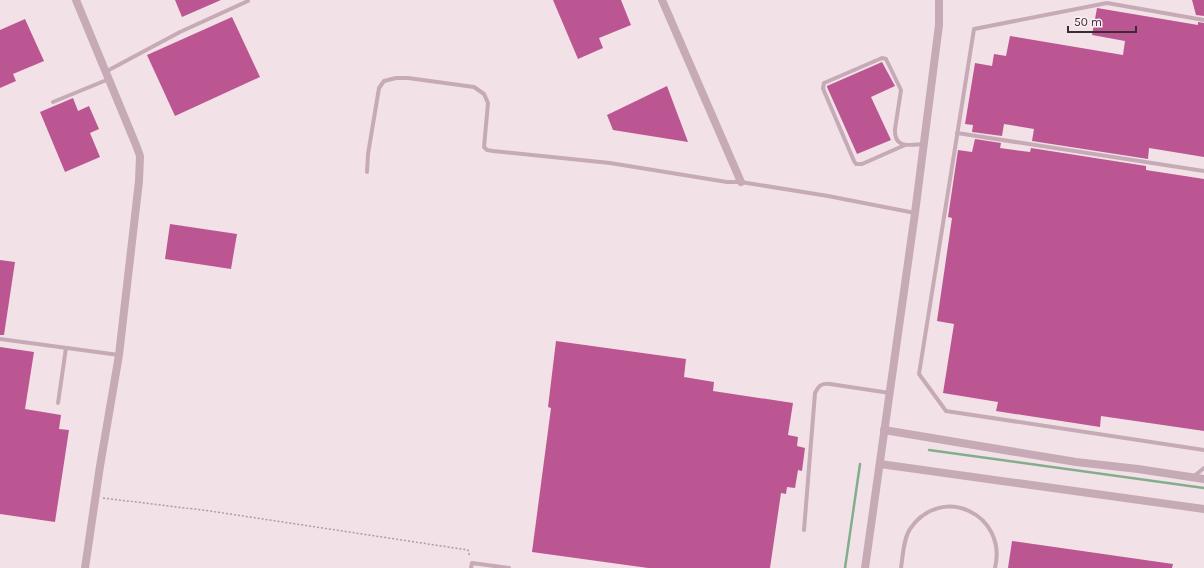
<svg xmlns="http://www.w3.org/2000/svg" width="1204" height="568" viewBox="0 0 1204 568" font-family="Karla,sans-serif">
  <rect width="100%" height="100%" fill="#f2e2e7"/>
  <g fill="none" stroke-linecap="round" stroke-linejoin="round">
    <g stroke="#83ad8b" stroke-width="2.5">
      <path d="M929,450L1204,488"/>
      <path d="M845,568L860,464"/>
    </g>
  </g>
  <g fill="#bc5693">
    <path d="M175,0H221L182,17Z"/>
    <path d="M553,0H621L631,25L599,38L603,48L578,59Z"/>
    <path d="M1192,0H1204V16L1196,15Z"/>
    <path d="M1097,8L1198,25V22L1204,23V157L1149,148L1148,159L1032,141L1034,129L1004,124L1002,136L972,132L973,125L965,124L975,63L992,66L994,54L1006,56L1010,36L1123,55L1125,41L1092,35Z"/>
    <path d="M232,17L260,77L175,116L147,55Z"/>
    <path d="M25,19L44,61L13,74L16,81L0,88V30Z"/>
    <path d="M882,62L895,86L871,97L891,140L857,154L827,87V86Z"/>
    <path d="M667,86L688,142L613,130L607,115Z"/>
    <path d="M73,98L78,111L89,106L99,129L90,133L100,157L65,172L40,112Z"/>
    <path d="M975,139L1001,143L1000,148L1030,152L1031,148L1146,166V170L1204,179V431L1101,416L1100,427L996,411L998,402L943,393L954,324L937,321L952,218L948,217L958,150L972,152Z"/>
    <path d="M170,224L237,234L231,269L165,259Z"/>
    <path d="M0,260L15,262L4,335H0Z"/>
    <path d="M556,341L686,359L684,377L714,382L713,391L793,403L788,435L798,437L797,446L805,448L802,471L798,470L795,488L787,487L786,494L781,493L770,568H648L532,552L551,408L548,407Z"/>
    <path d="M0,347L34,352L25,409L61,415L59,429L69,430L55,522L0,514Z"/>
    <path d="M1012,541L1173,564L1172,568H1008Z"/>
  </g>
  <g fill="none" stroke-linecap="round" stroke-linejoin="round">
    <path stroke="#b598a4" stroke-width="1.5" stroke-dasharray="2 2" stroke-linecap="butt" d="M103,498L210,511L468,550L470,557"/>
    <g stroke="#c6abb6" stroke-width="4">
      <path d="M1204,20L1107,3L974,29L919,374L946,411L1204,450"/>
      <path d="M107,71L180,32L248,1"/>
      <path d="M53,102L109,79"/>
      <path d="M957,133L1204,171"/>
      <path d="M905,145L862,164H856L854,161L824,91L823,88L824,83L882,58L886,59L901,90L895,129C894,149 909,145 923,144"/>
      <path d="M367,172L368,154L379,88L384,81L396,78H408L474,87L484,94L488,103L484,147L487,150L493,151L610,163L727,182H741L828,196L915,213"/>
      <path d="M0,339L119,355"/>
      <path d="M58,403L66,348"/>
      <path d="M1193,477L1204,468"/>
      <path d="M804,530L815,393C819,385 822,383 830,384L890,393"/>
      <path d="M471,568L472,563L509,568"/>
      <path d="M901,568C903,556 903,540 910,529C941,483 1008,514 995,568"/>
    </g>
    <g stroke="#c6abb6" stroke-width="8">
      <path d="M76,0L136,145L140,156L139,181L119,355L100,466L85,568"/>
      <path d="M662,0L741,182"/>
      <path d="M884,430L1076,462L1138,469L1204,479"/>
      <path d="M880,464L1204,509"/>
      <path d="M865,568L915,213L939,25V0"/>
    </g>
  </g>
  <path d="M1068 26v6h68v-6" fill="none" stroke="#392c33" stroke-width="2"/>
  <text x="1074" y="26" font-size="12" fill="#392c33" stroke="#f9eef2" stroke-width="3" paint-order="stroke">50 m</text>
</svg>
